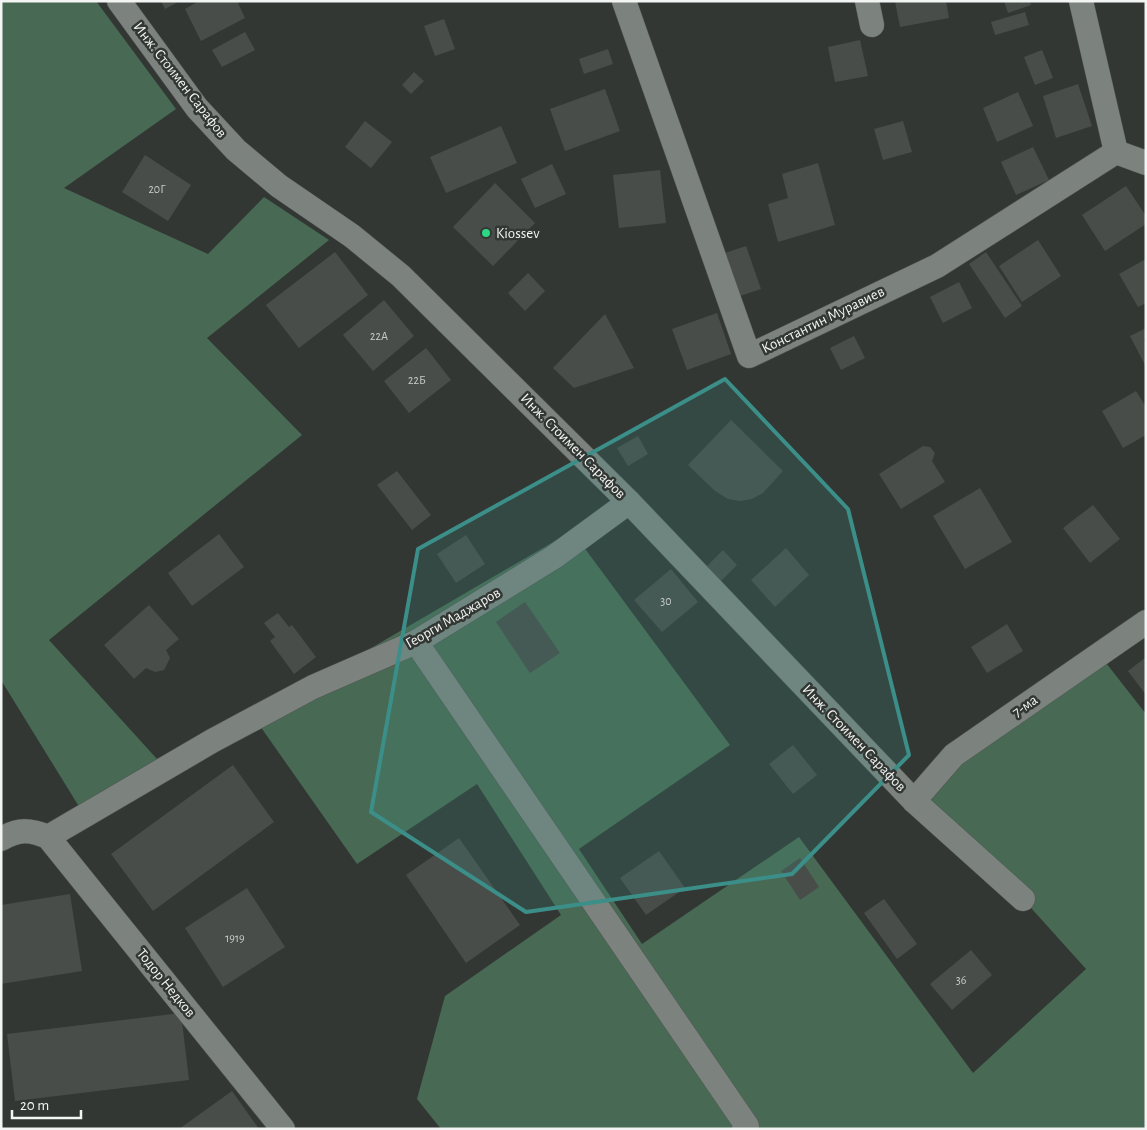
<svg xmlns="http://www.w3.org/2000/svg" width="1147" height="1130" viewBox="0 0 1147 1130" font-family="'Alegreya Sans',sans-serif">
  <rect width="100%" height="100%" fill="#323734"/>
  <path fill="#486953" d="M1,1H96L176,109L64,188L208,254L264,197L329,240L207,338L302,435L49,640L157,759L330,672L572,531L730,745L579,849L642,944L799,837L973,1073L1086,969L1023,899L914,801L1099,654L1146,714V1129H441L417,1099L445,996L561,915L477,784L357,864L260,726L91,826L1,680Z"/>
  <g fill="#484d49">
    <path d="M161,1H180L165,9Z"/>
    <path d="M199,1H237L245,18L201,41L185,9Z"/>
    <path d="M895,1H946L949,18L900,27Z"/>
    <path d="M1004,1H1030L1031,5L1008,13Z"/>
    <path d="M1025,12L1029,25L995,35L991,22Z"/>
    <path d="M444,19L455,49L435,56L424,26Z"/>
    <path d="M245,32L255,50L222,67L212,50Z"/>
    <path d="M860,40L868,76L835,82L828,47Z"/>
    <path d="M608,49L613,64L584,74L579,59Z"/>
    <path d="M1042,50L1053,78L1035,85L1024,57Z"/>
    <path d="M414,72L424,81L411,94L402,85Z"/>
    <path d="M1078,84L1092,126L1056,138L1043,96Z"/>
    <path d="M605,89L620,131L565,151L550,109Z"/>
    <path d="M1018,92L1033,126L997,142L983,108Z"/>
    <path d="M365,121L392,142L371,168L345,147Z"/>
    <path d="M903,121L912,152L883,160L874,129Z"/>
    <path d="M501,126L517,163L446,193L430,157Z"/>
    <path d="M1033,147L1049,180L1016,195L1001,162Z"/>
    <path d="M145,155L191,185L168,221L122,192Z"/>
    <path d="M818,163L835,225L778,242L768,204L788,198L782,174Z"/>
    <path d="M552,164L566,194L535,208L521,179Z"/>
    <path d="M660,170L666,223L619,228L613,175Z"/>
    <path d="M495,183L535,223L493,266L453,227Z"/>
    <path d="M1126,186L1146,216V224L1105,251L1082,215Z"/>
    <path d="M1038,240L1061,276L1022,302L999,266Z"/>
    <path d="M746,246L761,289L740,296L725,253Z"/>
    <path d="M335,252L368,295L299,348L266,305Z"/>
    <path d="M986,252L1022,306L1005,318L969,264Z"/>
    <path d="M1146,259V303L1138,307L1119,274Z"/>
    <path d="M528,273L545,291L525,311L508,293Z"/>
    <path d="M959,282L972,308L943,323L930,297Z"/>
    <path d="M384,300L414,336L373,371L343,335Z"/>
    <path d="M717,313L731,354L687,370L672,329Z"/>
    <path d="M605,314L634,368L574,388L553,368Z"/>
    <path d="M1146,328V339L1144,340L1146,344V367L1130,336Z"/>
    <path d="M854,336L865,358L841,370L830,348Z"/>
    <path d="M426,348L451,380L409,413L384,381Z"/>
    <path d="M1136,391L1146,407V435L1123,448L1102,411Z"/>
    <path d="M731,420L783,471L763,493L752,499L740,501L728,499L715,491L688,465Z"/>
    <path d="M638,436L648,454L628,466L617,448Z"/>
    <path d="M923,446L930,447L935,453L932,461L945,482L901,509L879,474Z"/>
    <path d="M397,471L431,515L412,530L377,485Z"/>
    <path d="M980,488L1012,542L965,569L933,516Z"/>
    <path d="M1093,505L1120,539L1090,563L1063,528Z"/>
    <path d="M219,534L244,567L192,606L168,573Z"/>
    <path d="M466,535L485,564L456,583L437,554Z"/>
    <path d="M786,548L809,575L775,607L751,580Z"/>
    <path d="M723,550L737,565L720,582L705,568Z"/>
    <path d="M671,569L698,602L662,632L634,600Z"/>
    <path d="M525,602L560,653L530,673L496,622Z"/>
    <path d="M149,605L179,639L166,650L170,658L164,670L155,672L146,668L134,679L104,645Z"/>
    <path d="M278,613L289,627L292,625L316,657L294,674L270,641L275,637L264,623Z"/>
    <path d="M1007,624L1023,651L987,673L971,647Z"/>
    <path d="M1146,657V695L1128,671Z"/>
    <path d="M793,745L817,775L793,794L769,764Z"/>
    <path d="M233,765L274,822L153,911L111,854Z"/>
    <path d="M459,838L520,925L466,963L406,875Z"/>
    <path d="M659,851L685,888L646,915L620,878Z"/>
    <path d="M800,858L819,887L800,900L781,871Z"/>
    <path d="M247,888L285,947L223,987L185,928Z"/>
    <path d="M70,894L82,971L1,984V905Z"/>
    <path d="M884,899L917,944L897,959L864,913Z"/>
    <path d="M971,950L992,975L952,1010L930,984Z"/>
    <path d="M181,1013L189,1080L15,1101L7,1034Z"/>
    <path d="M232,1091L259,1129H179Z"/>
  </g>
  <g fill="none" stroke-linecap="round" stroke-linejoin="round">
    <g stroke="#525754" stroke-width="25">
      <g id="minor">
        <path d="M119,1L197,108L236,150L279,186L352,236L401,276L629,502L914,801L1023,899"/>
        <path d="M624,1L749,356L937,266L1116,152"/>
        <path d="M867,1L872,25"/>
        <path d="M1081,1L1116,152L1146,163"/>
        <path d="M416,642L747,1126L744,1129"/>
        <path d="M914,801L954,755L1146,622"/>
        <path d="M48,837L212,741L313,687L416,642L554,557L629,502"/>
        <path d="M1,839C18,829 30,829 48,837L283,1129"/>
      </g>
    </g>
    <use href="#minor" stroke="#7c827e" stroke-width="24"/>
  </g>
  <path fill="#3c8f89" fill-opacity="0.2" stroke="#3c8f89" stroke-width="4" stroke-linejoin="round" d="M725,379L848,509L909,755L792,874L526,912L371,812L418,549Z"/>
  <circle fill="#2cd884" stroke="#323734" stroke-width="2" cx="486" cy="233" r="5"/>
  <g text-anchor="middle" dominant-baseline="central" stroke-width="5" stroke-linejoin="round" paint-order="stroke">
    <g font-size="12" fill="#c8cbc8">
      <text x="157" y="189">20Г</text>
      <text x="379" y="336">22А</text>
      <text x="417" y="380">22Б</text>
      <text x="666" y="601">30</text>
      <text x="235" y="938">1919</text>
      <text x="961" y="980">36</text>
    </g>
    <g font-size="15" fill="#f2f5f3" stroke="#323734">
      <text transform="translate(180 80) rotate(52)">Инж. Стоимен Сарафов</text>
      <text transform="translate(823 320) rotate(-26)">Константин Муравиев</text>
      <text transform="translate(573 446) rotate(45)">Инж. Стоимен Сарафов</text>
      <text transform="translate(453 618) rotate(-30)">Георги Маджаров</text>
      <text transform="translate(1025 706) rotate(-35)">7-ма</text>
      <text transform="translate(854 738) rotate(46)">Инж. Стоимен Сарафов</text>
      <text transform="translate(166 983) rotate(51)">Тодор Недков</text>
    </g>
    <g font-size="15" fill="#f2f5f3" stroke="#323734" text-anchor="start">
      <text x="496" y="233">Kiossev</text>
    </g>
  </g>
  <rect width="1147" height="1130" fill="none" stroke="#f2f5f3" stroke-width="5"/>
  <path d="M12 1110v8h69v-8" fill="none" stroke="#f2f5f3" stroke-width="2.5"/>
  <text x="20" y="1110" font-size="15" fill="#f2f5f3" stroke="#323734" stroke-width="4" paint-order="stroke">20 m</text>
</svg>
